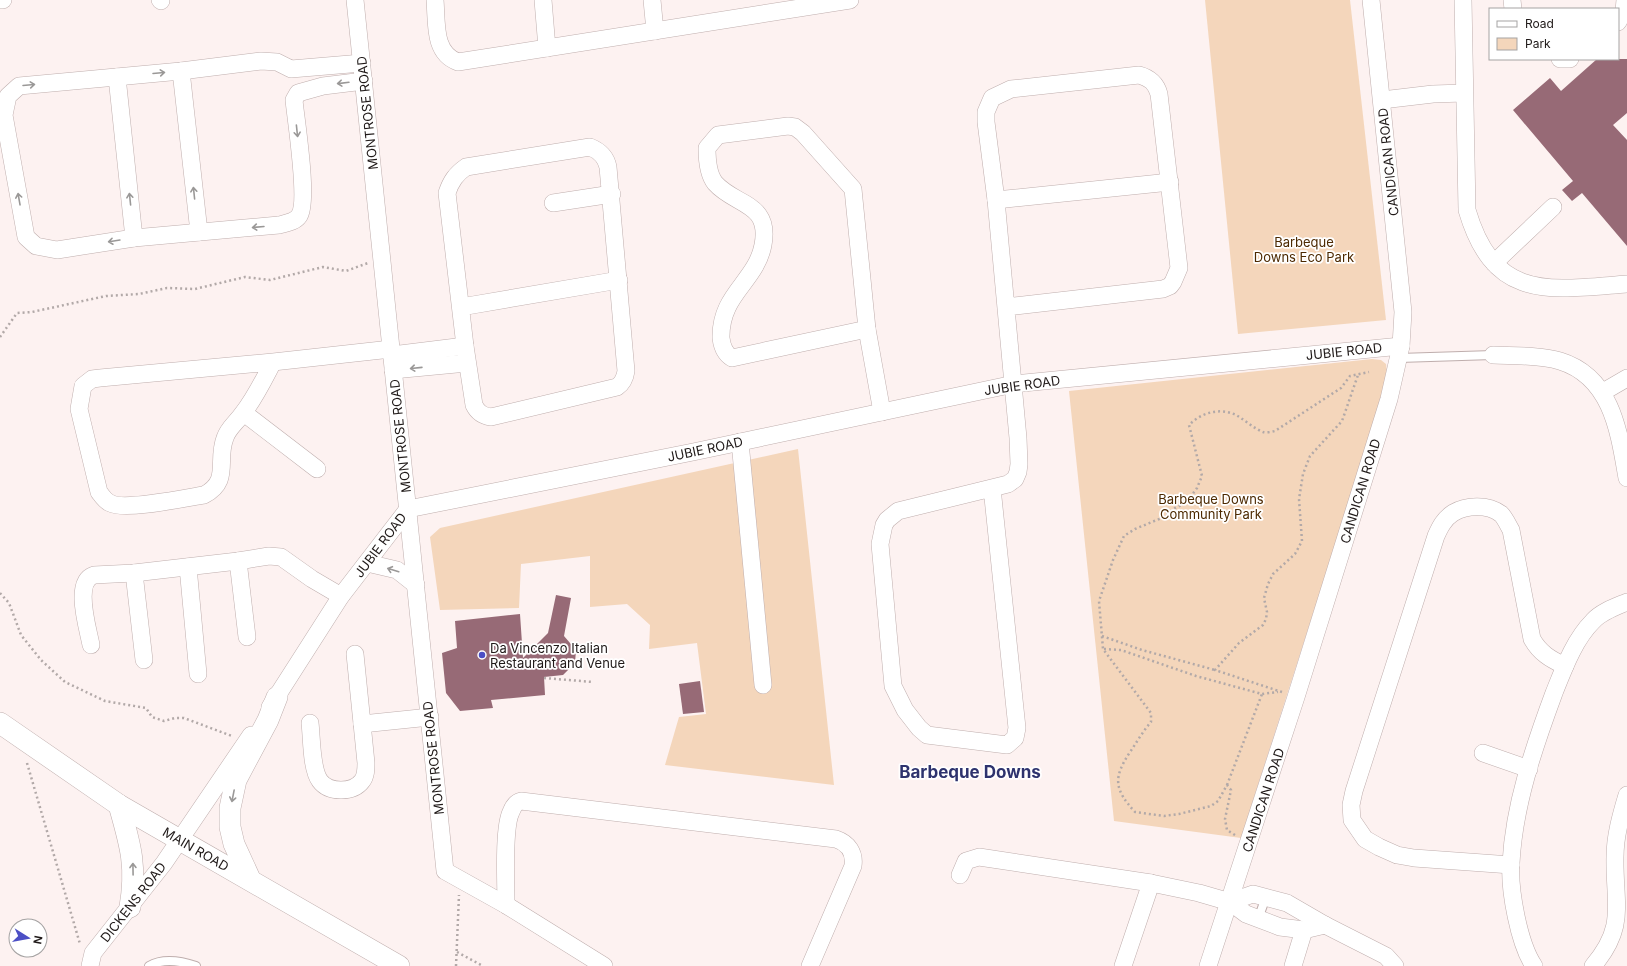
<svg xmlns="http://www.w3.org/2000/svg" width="1627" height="966" viewBox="0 0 1627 966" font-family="Inter,sans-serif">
  <rect width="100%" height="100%" fill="#fdf2f1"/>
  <g fill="#f4d6bb">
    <path d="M1205,0H1350L1386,320L1238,334Z"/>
    <path d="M1372,359L1381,360L1386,364L1388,380L1241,838L1114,821L1069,391Z"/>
    <path d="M798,449L834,785L665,765L679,717L706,714L697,643L649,649L650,625L627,604L590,607V556L521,564L519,608L440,610L430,537L440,528Z"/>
  </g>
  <g fill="#976a76">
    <path d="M1597,59H1627V113L1613,125L1627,140V246L1582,193L1572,201L1562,190L1573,181L1513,110L1550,78L1561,91Z"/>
    <path d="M556,595L571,598L564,636L576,650L575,663L563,675L544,677L545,695L491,700L493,708L460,711L446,693L442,653L457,648L455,621L520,614L523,658L548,633Z"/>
    <path d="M700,681L704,712L683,714L679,684Z"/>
  </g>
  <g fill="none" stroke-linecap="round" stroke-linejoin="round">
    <g stroke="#bfaead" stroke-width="10">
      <g id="service">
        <path d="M1399,358L1493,355"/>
        <path d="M1258,919L1266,897"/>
        <path d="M149,966C163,958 181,961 196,966"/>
      </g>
    </g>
    <g stroke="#bfaead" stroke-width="18">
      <g id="minor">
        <path d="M0,0H3"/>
        <path d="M160,0L161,1"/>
        <path d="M355,0L445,871L506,905L604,966"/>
        <path d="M435,0C437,23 433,53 458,62L850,0"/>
        <path d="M543,0L547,48"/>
        <path d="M652,0L655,31"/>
        <path d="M1463,0L1467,210C1494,302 1549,290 1627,284"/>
        <path d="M1512,0L1513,9"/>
        <path d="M1618,22L1624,11L1625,0"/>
        <path d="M1560,59H1570"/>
        <path d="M362,63L291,69L277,62L261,61L181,71L19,86L8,96L4,115L26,237L36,246L57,250L134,238L279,225C286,223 295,222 299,216C309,202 296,121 294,100L298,93L323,86L364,81"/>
        <path d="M181,71L199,232"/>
        <path d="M117,77L134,238"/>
        <path d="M1382,100L1433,94L1464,93"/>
        <path d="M788,126L795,127L803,133L853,189L867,329L732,358C725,354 722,346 721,338C720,294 756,282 763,245C771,202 735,206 715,183C708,174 707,159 707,148L718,135Z"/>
        <path d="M590,147C600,151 606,157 608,167L626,371C625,378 623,383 617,387L491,417C483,416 478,413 474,405L465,346L447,193C451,181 456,174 466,167Z"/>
        <path d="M996,200L1170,182"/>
        <path d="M553,203L612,194"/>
        <path d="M1494,263L1553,207"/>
        <path d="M461,307L619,280"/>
        <path d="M867,329L882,412"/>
        <path d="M392,355L465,346"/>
        <path d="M1493,355C1515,356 1539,355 1560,361C1612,377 1619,432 1627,478"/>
        <path d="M273,362C264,379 255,398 243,413C237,422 228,428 225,438C216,461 231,481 204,495C185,498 124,511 110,503C105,501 102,496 99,492L79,409L83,386L92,379L100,378L273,362L391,349"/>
        <path d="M393,370L467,363"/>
        <path d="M1603,392L1627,378"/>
        <path d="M244,413L317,469"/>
        <path d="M740,442L763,685"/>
        <path d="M992,488L1017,728L1015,738L1007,745L927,735L919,728L905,710L893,686L880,544L884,525L887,520L898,511L1008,484L1015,479L1018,472L1019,464L1018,438L996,200L986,122V112L992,98L1011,89L1139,75C1150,78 1156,83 1159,94L1179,268L1173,282L1170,286L1163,289L1006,307"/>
        <path d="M238,561L247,637"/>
        <path d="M367,563L397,570L416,585"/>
        <path d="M188,567L198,674"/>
        <path d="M134,573L144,660"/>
        <path d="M91,645C88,628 73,582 94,575L134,573L238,561L269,556L281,557L312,579L341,596"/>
        <path d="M270,707L341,596L408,509L693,452L1014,384L1401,346"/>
        <path d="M310,723C312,739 311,769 320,781C329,793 353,793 362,781C366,776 366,769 366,763L355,654"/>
        <path d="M362,724L430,717"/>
        <path d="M1483,753L1529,769"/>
        <path d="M1511,865L1414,858L1397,855L1379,847L1365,839L1352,820L1351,805L1354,791L1436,536C1440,527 1444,519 1453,513C1466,505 1488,504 1501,514C1505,518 1508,525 1511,530L1532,639C1540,653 1550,659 1565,666"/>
        <path d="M960,875L966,861L979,857L1151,883L1199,893L1230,902L1246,914L1280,927L1304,930L1325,925"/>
        <path d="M1230,902L1253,894L1287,903L1325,925L1386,956L1395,966"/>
        <path d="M506,905C506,885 503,828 511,812C513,807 516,802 521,801L836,839C848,843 855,853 853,866L810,966"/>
        <path d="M90,966L93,953L164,863L251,735"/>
        <path d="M1123,966L1151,883"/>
        <path d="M1208,966L1296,697L1389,399L1401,346L1403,312L1371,0"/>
        <path d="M1293,966L1304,930"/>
        <path d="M1534,966C1519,944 1509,890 1511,863C1514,805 1534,747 1554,693C1564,668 1574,640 1593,621C1601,612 1615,607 1627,602"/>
        <path d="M1593,966C1627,926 1614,904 1615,857C1615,836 1621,815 1627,795"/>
      </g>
    </g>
    <g stroke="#bfaead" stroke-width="22">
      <g id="tertiary">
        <path d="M0,723L119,805L399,966"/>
        <path d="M119,805C130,844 137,865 130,907"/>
        <path d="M250,879L234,844L230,827V808L236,780L268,720L277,697"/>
      </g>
    </g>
    <g stroke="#b2a9a8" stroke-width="2.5" stroke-dasharray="2 3" stroke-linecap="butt">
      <path d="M0,337L17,313L32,312L106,296L139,294L167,288L195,289L245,277L270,280L323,267L346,271L368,263"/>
      <path d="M0,593L9,603L21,635L41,660L65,682L105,701L146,708L152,717L164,721L175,718H184L232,736"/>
      <path d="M1102,636L1142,650L1215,670"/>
      <path d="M1104,649L1121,650L1196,676L1262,694L1278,692"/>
      <path d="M544,678L593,682"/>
      <path d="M1282,692L1215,670L1239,643L1263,625L1266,619L1267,612L1264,598L1268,584L1273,574L1295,554L1302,541L1299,499L1303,474L1310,456L1342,421L1358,375"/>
      <path d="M27,763L80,944"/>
      <path d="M1227,785L1262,694"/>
      <path d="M1235,835L1227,830L1225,819L1231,790L1227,785L1218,801L1211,806L1179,814L1164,816L1135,812C1114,789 1113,778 1130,752C1137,742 1143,731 1151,722V713L1103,649L1099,601L1113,560L1124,536L1135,529L1164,517L1175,508L1186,503L1197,488L1202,476L1189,425C1201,413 1219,407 1236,415C1245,420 1253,428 1263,432C1266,433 1271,432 1275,431L1341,388L1350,376L1369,372"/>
      <path d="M457,952L483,966"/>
      <path d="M456,966L459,895"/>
    </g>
    <use href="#service" stroke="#fff" stroke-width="8"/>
    <use href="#minor" stroke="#fff" stroke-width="17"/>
    <use href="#tertiary" stroke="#fff" stroke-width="21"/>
  </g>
  <defs><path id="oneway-shaft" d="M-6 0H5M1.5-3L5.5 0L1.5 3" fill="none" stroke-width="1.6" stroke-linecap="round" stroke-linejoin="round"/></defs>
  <g stroke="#9a9897">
    <use href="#oneway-shaft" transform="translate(159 73) rotate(-5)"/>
    <use href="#oneway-shaft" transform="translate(343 83) rotate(173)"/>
    <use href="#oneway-shaft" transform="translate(29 85) rotate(-5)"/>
    <use href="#oneway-shaft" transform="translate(297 131) rotate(84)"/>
    <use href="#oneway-shaft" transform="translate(194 193) rotate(-96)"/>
    <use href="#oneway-shaft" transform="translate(19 199) rotate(-100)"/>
    <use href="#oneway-shaft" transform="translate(130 199) rotate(-96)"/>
    <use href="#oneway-shaft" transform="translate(258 227) rotate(175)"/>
    <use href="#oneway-shaft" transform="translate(114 241) rotate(171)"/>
    <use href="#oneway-shaft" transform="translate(416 368) rotate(174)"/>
    <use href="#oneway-shaft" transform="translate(393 570) rotate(-163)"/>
    <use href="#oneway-shaft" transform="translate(233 796) rotate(101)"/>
    <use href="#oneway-shaft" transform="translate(133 869) rotate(-91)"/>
  </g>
  <circle fill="#4c4fc5" stroke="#fff" stroke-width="1.5" cx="482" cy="655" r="4"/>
  <g text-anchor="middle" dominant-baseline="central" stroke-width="3.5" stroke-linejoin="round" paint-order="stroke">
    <g font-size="13" fill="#1f1918" stroke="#fff">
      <text transform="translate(367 113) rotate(-96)">MONTROSE ROAD</text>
      <text transform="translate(1388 162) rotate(-96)">CANDICAN ROAD</text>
      <text transform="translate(1344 351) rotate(-6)">JUBIE ROAD</text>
      <text transform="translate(1022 385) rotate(-8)">JUBIE ROAD</text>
      <text transform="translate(400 436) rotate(-96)">MONTROSE ROAD</text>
      <text transform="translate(705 449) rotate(-12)">JUBIE ROAD</text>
      <text transform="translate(1360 491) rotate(-73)">CANDICAN ROAD</text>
      <text transform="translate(380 545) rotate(-53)">JUBIE ROAD</text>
      <text transform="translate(433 758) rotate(-96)">MONTROSE ROAD</text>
      <text transform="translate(1263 800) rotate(-72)">CANDICAN ROAD</text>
      <text transform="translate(196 849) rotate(30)">MAIN ROAD</text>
      <text transform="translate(133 902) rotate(-52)">DICKENS ROAD</text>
    </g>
    <g font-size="13" fill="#4c2900" stroke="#fff">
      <text x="1304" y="242">Barbeque<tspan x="1304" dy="15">Downs Eco Park</tspan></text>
      <text x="1211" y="499">Barbeque Downs<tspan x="1211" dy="15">Community Park</tspan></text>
    </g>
    <g font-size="13" fill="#1f1918" stroke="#fff" text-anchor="start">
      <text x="490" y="648">Da Vincenzo Italian<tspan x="490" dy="15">Restaurant and Venue</tspan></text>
    </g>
    <g font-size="17" font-weight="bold" fill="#2e336e" stroke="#fff">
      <text x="970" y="772">Barbeque Downs</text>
    </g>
  </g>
  <rect x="1489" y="8" width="130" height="52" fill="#ffffff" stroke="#a5a3a3"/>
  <rect x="1497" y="21" width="20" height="6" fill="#ffffff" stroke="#a5a3a3"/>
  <text x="1525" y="28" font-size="12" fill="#1f1918">Road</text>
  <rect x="1497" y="38" width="20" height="12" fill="#f4d6bb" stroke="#a5a3a3"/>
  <text x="1525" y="48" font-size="12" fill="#1f1918">Park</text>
  <g transform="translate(28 938) rotate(101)"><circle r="19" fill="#ffffff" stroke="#a5a3a3"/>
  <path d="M0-3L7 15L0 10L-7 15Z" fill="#4c4fc5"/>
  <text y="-6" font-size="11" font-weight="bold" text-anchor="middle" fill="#1f1918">N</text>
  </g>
</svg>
